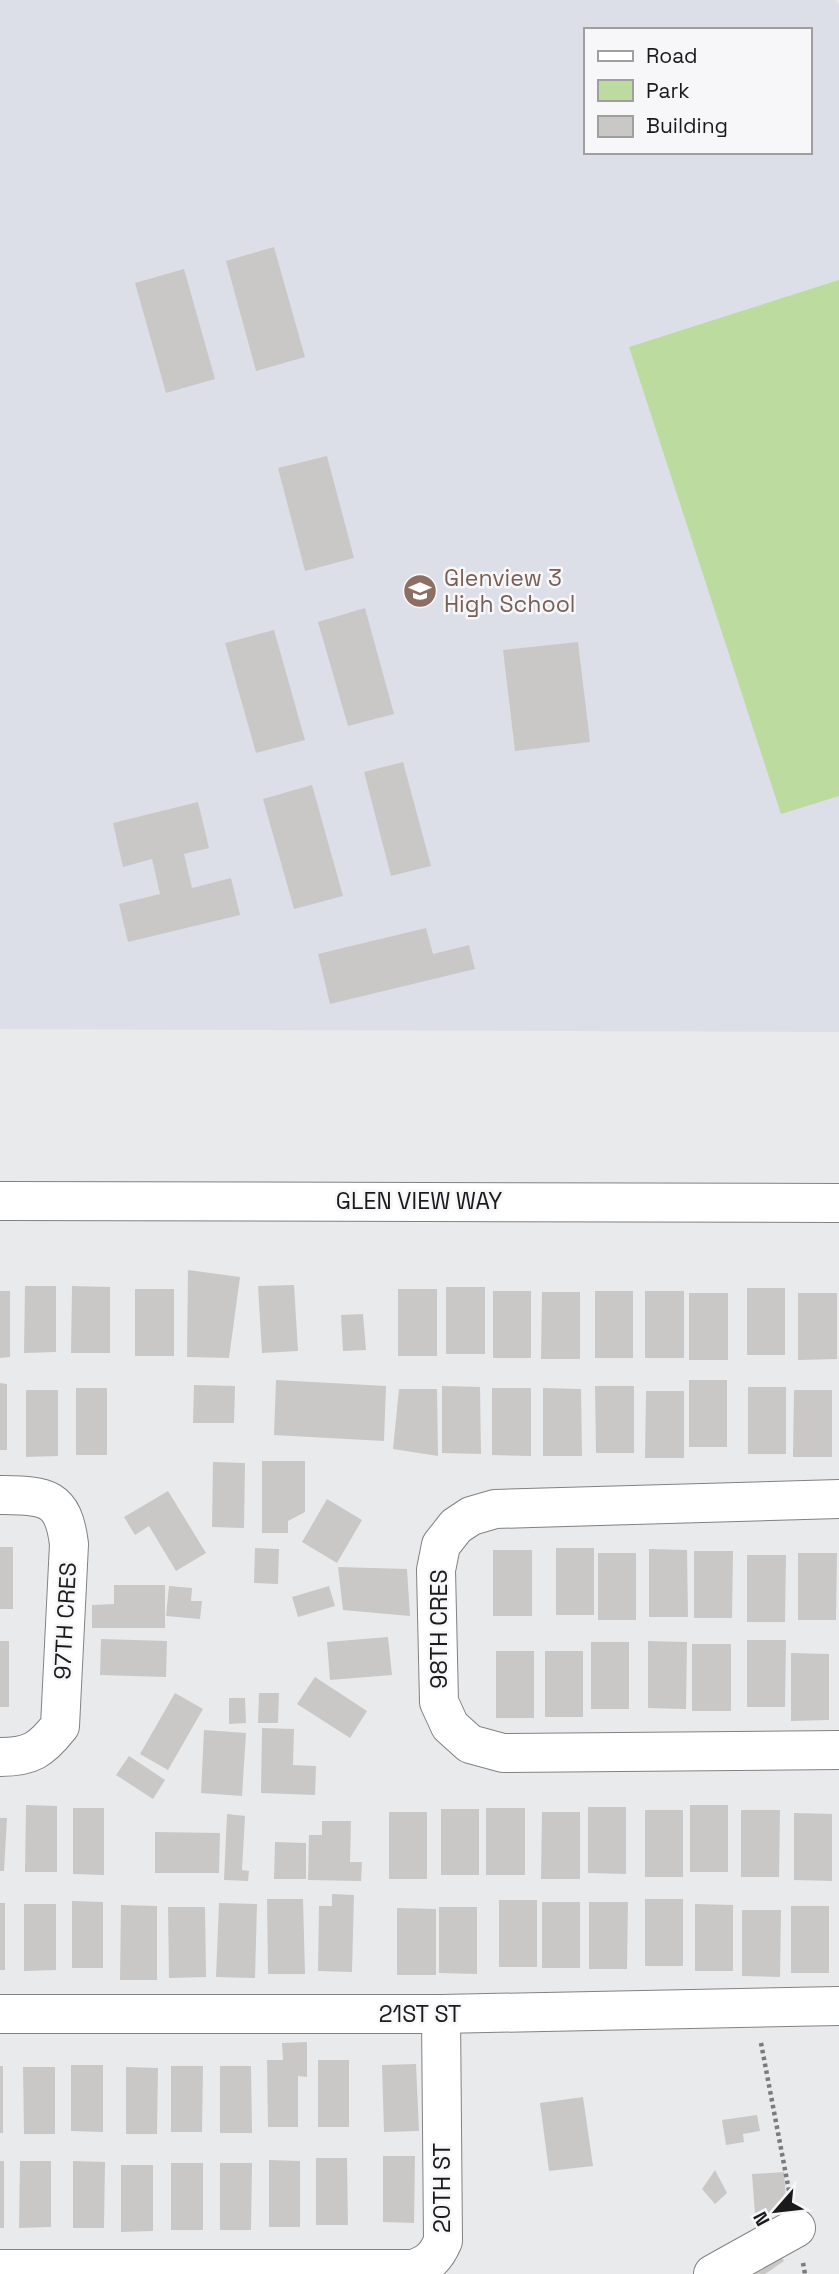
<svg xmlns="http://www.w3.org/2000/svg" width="839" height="2274" viewBox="0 0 839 2274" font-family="'Space Grotesk',sans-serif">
  <rect width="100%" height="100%" fill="#e9eaec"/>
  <path fill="#dcdfe8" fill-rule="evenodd" d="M0,0H836L839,4V1032L0,1029ZM585,30H809V152H585Z"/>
  <path fill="#bcdb9e" d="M839,280V796L781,814L629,347Z"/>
  <g fill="#cac8c7">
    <path d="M274,247L305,357L256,371L226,261Z"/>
    <path d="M184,269L215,379L166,393L135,283Z"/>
    <path d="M327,456L354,558L305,571L278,468Z"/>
    <path d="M365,608L394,714L348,726L318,622Z"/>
    <path d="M274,630L305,740L256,753L225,643Z"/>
    <path d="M578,642L590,742L515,751L503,650Z"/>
    <path d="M403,762L431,866L391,876L364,772Z"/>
    <path d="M312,785L343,896L294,909L263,799Z"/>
    <path d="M198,802L209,848L184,854L192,888L231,878L240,915L128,942L119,904L160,894L152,859L123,867L113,823Z"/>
    <path d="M426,928L433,954L469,945L475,969L330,1004L318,954Z"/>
    <path d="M188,1270L240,1277L229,1358L187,1357Z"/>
    <path d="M294,1285L298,1351L262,1353L258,1286Z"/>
    <path d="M25,1286H56V1352L24,1353Z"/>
    <path d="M72,1286L110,1287V1353H71Z"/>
    <rect x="446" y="1287" width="39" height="67"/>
    <rect x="747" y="1288" width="38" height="67"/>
    <rect x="135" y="1289" width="39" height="67"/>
    <rect x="398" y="1289" width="39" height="67"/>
    <path d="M0,1291H10V1357L0,1358Z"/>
    <rect x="493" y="1291" width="38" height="67"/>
    <rect x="595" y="1291" width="38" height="67"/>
    <rect x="645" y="1291" width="39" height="67"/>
    <path d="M542,1292H580V1359H541Z"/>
    <rect x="689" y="1293" width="39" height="67"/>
    <path d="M798,1293H837V1359L798,1360Z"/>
    <path d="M363,1314L366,1350L343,1351L341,1315Z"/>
    <path d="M276,1380L386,1386L384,1441L274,1435Z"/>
    <rect x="689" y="1380" width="38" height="67"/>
    <path d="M0,1383L7,1384V1450H0Z"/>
    <path d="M194,1385L235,1386L234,1423H193Z"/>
    <path d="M442,1386L480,1387L481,1454L442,1453Z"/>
    <path d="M595,1386H634V1453H596Z"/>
    <rect x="748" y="1387" width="38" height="67"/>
    <rect x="76" y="1388" width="31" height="67"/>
    <path d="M492,1388H531V1456L492,1455Z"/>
    <path d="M543,1388L581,1389L582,1456H543Z"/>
    <path d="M399,1389H437L438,1456L393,1449Z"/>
    <path d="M26,1390H58V1456L26,1457Z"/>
    <path d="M794,1390H832V1457H793Z"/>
    <path d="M646,1391H684V1458H645Z"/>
    <path d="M262,1461H305V1512L288,1521V1533H262Z"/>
    <path d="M213,1462L245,1463L244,1528L212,1527Z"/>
    <path d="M168,1491L206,1553L176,1571L149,1526L135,1535L124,1517Z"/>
    <path d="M327,1499L362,1520L337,1563L302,1542Z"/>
    <rect x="0" y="1547" width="13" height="62"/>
    <path d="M255,1548L279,1549L278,1584L254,1583Z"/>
    <rect x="556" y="1548" width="38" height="67"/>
    <path d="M649,1549L687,1550L688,1617H649Z"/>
    <rect x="493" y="1550" width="39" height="66"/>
    <path d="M694,1551H733L732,1618H694Z"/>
    <rect x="598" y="1553" width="38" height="67"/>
    <path d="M798,1553H837L836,1620H798Z"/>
    <path d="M747,1555H786L785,1622H747Z"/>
    <path d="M338,1567L407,1569L410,1616L343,1610Z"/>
    <path d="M114,1585H165V1628H92V1605L114,1604Z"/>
    <path d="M169,1586L192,1588L191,1601H202L200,1619L166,1616Z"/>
    <path d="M329,1586L335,1606L298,1617L292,1597Z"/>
    <path d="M388,1637L392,1675L330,1680L327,1642Z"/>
    <path d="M101,1639L167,1641L166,1677L100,1675Z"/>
    <path d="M747,1640H786L785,1707H747Z"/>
    <rect x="0" y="1641" width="9" height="66"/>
    <path d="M648,1641L687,1642L686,1709L648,1708Z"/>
    <rect x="591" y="1642" width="38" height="67"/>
    <rect x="692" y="1644" width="39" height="67"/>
    <rect x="496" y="1651" width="38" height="67"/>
    <rect x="545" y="1651" width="38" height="66"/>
    <path d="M791,1653L829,1654V1720L791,1721Z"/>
    <path d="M315,1677L367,1711L350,1738L297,1704Z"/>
    <path d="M175,1693L203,1709L168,1770L140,1754Z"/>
    <path d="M259,1693H279L278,1723H258Z"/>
    <path d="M229,1698H245L246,1723L229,1724Z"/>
    <path d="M262,1728L294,1729L293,1765L316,1766L315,1795L261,1793Z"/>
    <path d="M204,1730L246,1733L242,1796L201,1793Z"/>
    <path d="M129,1756L165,1780L153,1799L116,1775Z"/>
    <path d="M26,1805L57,1806V1872H25Z"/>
    <rect x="690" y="1805" width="38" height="67"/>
    <path d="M588,1807H626V1874L588,1873Z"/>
    <path d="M73,1808H104V1875L73,1874Z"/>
    <rect x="486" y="1808" width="39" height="67"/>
    <rect x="441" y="1809" width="38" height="66"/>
    <rect x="645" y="1810" width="38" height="67"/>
    <path d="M741,1810H780L779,1877H741Z"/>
    <rect x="389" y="1812" width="38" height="67"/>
    <path d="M542,1812H580V1879H541Z"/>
    <path d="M794,1813L832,1814V1881L794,1880Z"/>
    <path d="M227,1814L245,1816L242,1870L249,1871L248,1881L224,1880Z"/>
    <path d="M0,1818H7L4,1871H0Z"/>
    <path d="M322,1821H351L350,1862H362L361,1881L308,1880L309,1835H322Z"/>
    <path d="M155,1832L220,1833L219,1873H155Z"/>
    <path d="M275,1842L306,1843V1879H274Z"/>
    <path d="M332,1894L354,1895L352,1972L318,1971L319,1906H332Z"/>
    <path d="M267,1899H303L305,1974H268Z"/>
    <rect x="645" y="1899" width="38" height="67"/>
    <rect x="499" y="1900" width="38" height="67"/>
    <path d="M72,1901L103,1902V1968H72Z"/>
    <rect x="542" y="1902" width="38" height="66"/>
    <path d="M589,1902H628L627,1969H589Z"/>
    <rect x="0" y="1903" width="5" height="67"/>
    <path d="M219,1903L257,1904L255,1978L216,1977Z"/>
    <path d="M24,1904H56V1970L24,1971Z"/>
    <path d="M695,1904L733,1905V1971H695Z"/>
    <path d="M121,1905L157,1906V1980H120Z"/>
    <rect x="791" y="1906" width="38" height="67"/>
    <path d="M168,1907H205L206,1977L169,1978Z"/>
    <path d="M439,1907H477V1974L439,1973Z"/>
    <path d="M397,1908L436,1909V1975H397Z"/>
    <path d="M742,1910H781L780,1977L742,1976Z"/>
    <path d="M307,2042V2077L298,2076V2127H268L267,2060H283L282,2043Z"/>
    <rect x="318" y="2060" width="31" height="67"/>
    <path d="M416,2064L419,2131L384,2132L382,2065Z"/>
    <path d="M71,2065H103V2132L71,2131Z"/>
    <rect x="0" y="2066" width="3" height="67"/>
    <path d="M171,2066H203L202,2132H171Z"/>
    <path d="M220,2066H251L252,2133H220Z"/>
    <path d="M23,2067H55V2134H24Z"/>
    <path d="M126,2067L158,2068L157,2134H126Z"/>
    <path d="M583,2097L593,2166L549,2171L540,2103Z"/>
    <path d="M757,2115L760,2131L743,2134L744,2142L726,2145L722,2120Z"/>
    <path d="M383,2156H415L414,2223L383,2222Z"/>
    <path d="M316,2158H347L348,2225H316Z"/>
    <path d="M269,2160L300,2161V2227H269Z"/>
    <rect x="0" y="2161" width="4" height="67"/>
    <path d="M20,2161H51V2227L19,2228Z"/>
    <path d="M73,2161L105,2162L104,2228H73Z"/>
    <rect x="171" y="2163" width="32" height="67"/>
    <path d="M220,2163H252L251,2230H220Z"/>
    <path d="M121,2165H153V2231L121,2232Z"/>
    <path d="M715,2170L727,2193L715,2204L702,2189Z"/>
    <path d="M784,2172L787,2212L755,2214L752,2174Z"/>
    <path d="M775,2248L784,2261L765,2274H741Z"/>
  </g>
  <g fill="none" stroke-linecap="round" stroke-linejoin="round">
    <g stroke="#828284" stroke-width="40">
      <g id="minor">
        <path d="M0,1201L839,1203"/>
        <path d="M0,1495C45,1496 63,1495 69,1544L60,1726C41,1750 31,1757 0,1757"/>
        <path d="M839,1499L495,1509L471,1516L456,1526L441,1545L436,1570L439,1702L450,1726L470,1744L503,1753L839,1750"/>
        <path d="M0,2014H441L839,2006"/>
        <path d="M0,2269H413C430,2263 436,2257 443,2241L441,2014"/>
        <path d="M713,2274L796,2228"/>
      </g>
    </g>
    <g stroke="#7a7b7c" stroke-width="4.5" stroke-dasharray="3.5 3.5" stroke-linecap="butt">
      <path d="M761,2043L790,2196"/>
      <path d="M803,2263L805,2274"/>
    </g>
    <use href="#minor" stroke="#fff" stroke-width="38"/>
  </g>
  <defs>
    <g id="school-disc" transform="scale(1.75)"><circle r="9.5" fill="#8d6e63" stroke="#f7f7f9"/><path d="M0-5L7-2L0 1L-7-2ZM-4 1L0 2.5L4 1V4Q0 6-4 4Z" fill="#fff"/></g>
  </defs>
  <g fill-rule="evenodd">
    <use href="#school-disc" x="420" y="591"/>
  </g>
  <g text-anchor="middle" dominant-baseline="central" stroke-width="5" stroke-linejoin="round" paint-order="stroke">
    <g font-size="23" fill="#785e54" stroke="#f7f7f9" text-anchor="start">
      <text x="444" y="578">Glenview 3<tspan x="444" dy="26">High School</tspan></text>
    </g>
    <g font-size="23" fill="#1a1a1b" stroke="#f7f7f9">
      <text x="419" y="1201">GLEN VIEW WAY</text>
      <text transform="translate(65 1621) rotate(-87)">97TH CRES</text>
      <text transform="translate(439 1629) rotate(-90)">98TH CRES</text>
      <text x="420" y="2014">21ST ST</text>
      <text transform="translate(442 2188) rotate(-90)">20TH ST</text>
    </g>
  </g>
  <rect x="584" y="28" width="228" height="126" fill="#f7f7f9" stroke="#9f9fa0" stroke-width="2"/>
  <rect x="598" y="51" width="35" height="10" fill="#ffffff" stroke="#9f9fa0" stroke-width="2"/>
  <text x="646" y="63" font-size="21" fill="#1a1a1b">Road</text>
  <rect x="598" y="80" width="35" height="21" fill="#bcdb9e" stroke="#9f9fa0" stroke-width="2"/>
  <text x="646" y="98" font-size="21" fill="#1a1a1b">Park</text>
  <rect x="598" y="116" width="35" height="21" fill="#cac8c7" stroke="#9f9fa0" stroke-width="2"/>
  <text x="646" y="133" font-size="21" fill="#1a1a1b">Building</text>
  <g transform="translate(776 2211) rotate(242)" stroke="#f7f7f9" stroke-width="5" paint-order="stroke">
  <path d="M0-5L12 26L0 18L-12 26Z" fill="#1a1a1b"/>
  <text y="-10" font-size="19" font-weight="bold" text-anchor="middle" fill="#1a1a1b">N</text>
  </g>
</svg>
